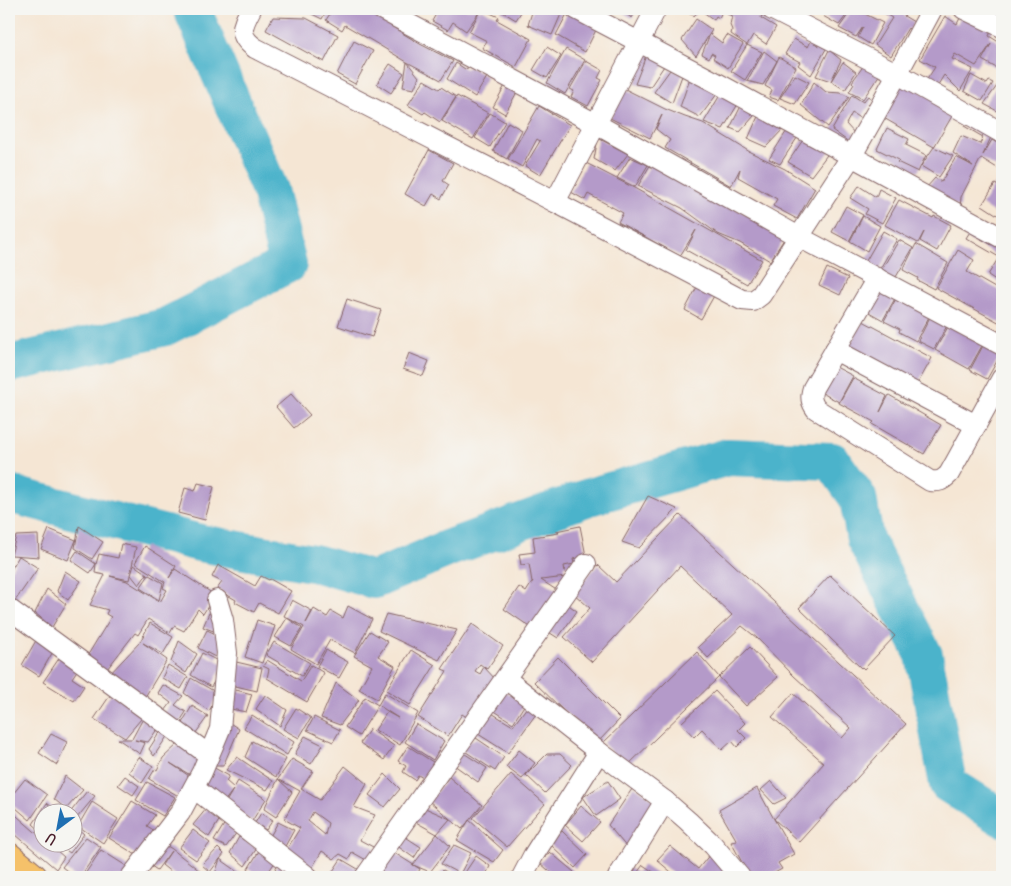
<svg xmlns="http://www.w3.org/2000/svg" width="1011" height="886" viewBox="0 0 1011 886" font-family="Delius,sans-serif">
  <rect width="100%" height="100%" fill="#f6f6f2"/>
  <filter id="ink" filterUnits="userSpaceOnUse"><feTurbulence type="fractalNoise" baseFrequency=".02" numOctaves="2"/><feDisplacementMap in="SourceGraphic" scale="10" xChannelSelector="R" yChannelSelector="G"/><feConvolveMatrix kernelMatrix="1 2 1 2 8 2 1 2 1" color-interpolation-filters="sRGB"/></filter>
  <filter id="wash" filterUnits="userSpaceOnUse"><feTurbulence type="fractalNoise" baseFrequency=".0096" numOctaves="4" result="noise"/><feDisplacementMap in="SourceGraphic" scale="20" xChannelSelector="R" yChannelSelector="G"/><feGaussianBlur stdDeviation="1.12" result="paint"/><feColorMatrix in="noise" values="0 0 0 0 0 0 0 0 0 0 0 0 0 0 0 0 0 1.4 0 .05"/><feComposite in="paint" operator="in"/></filter>
  <g filter="url(#wash)">
    <rect width="100%" height="100%" fill="#f5e6d4"/>
    <g fill="none" stroke-linecap="round" stroke-linejoin="round">
      <g stroke="#4cb3cb" stroke-width="38">
        <path d="M9,364L165,327L288,264L270,190L192,9"/>
        <path d="M9,494L200,543L318,564L374,580L449,548L589,497L728,457L832,461L858,498L865,539L924,655L948,784L1002,818"/>
      </g>
    </g>
    <g id="blocks">
      <g fill="#b49ac9" fill-rule="evenodd">
        <path d="M302,9H327L322,19Z"/>
        <path d="M333,9H362L386,23L420,44L453,61L441,80L407,62L419,77L414,89L403,87L407,62L374,42L345,25L342,30L326,20Z"/>
        <path d="M439,9H478L480,11L466,31L453,22L448,30L432,21Z"/>
        <path d="M481,9L499,17L497,20L531,39L516,67L482,48L487,41L469,32Z"/>
        <path d="M503,9H523L516,20L501,11Z"/>
        <path d="M533,9H565L569,10L598,26L585,52L556,35L569,10L562,12L552,35L528,25Z"/>
        <path d="M618,9H637L632,18Z"/>
        <path d="M680,9H700L694,16Z"/>
        <path d="M704,9H723L719,18L716,16L714,20L702,11Z"/>
        <path d="M730,9H744L749,12L751,9H763L761,18L776,27L766,44L753,35L747,45L762,52L745,80L731,71L747,45L731,34L732,30L730,25L731,20L733,16L727,14Z"/>
        <path d="M828,9H851L839,25L823,16Z"/>
        <path d="M852,9H855L883,23L871,45L858,37L863,27L856,37L839,28Z"/>
        <path d="M878,9H908L904,16L914,22L910,30L908,28L891,56L875,45L892,18Z"/>
        <path d="M963,12L993,27L989,36L1002,44V71L982,60L991,44L976,66L955,54L952,59L973,69L960,91L944,75L936,88L926,81L935,67L920,59L945,16L957,24Z"/>
        <path d="M273,17L306,18L338,35L324,62L266,30Z"/>
        <path d="M696,19L712,30L696,56L682,40Z"/>
        <path d="M710,34L722,43L727,35L743,44L728,68L713,58L715,55L711,53L709,58L702,54Z"/>
        <path d="M794,39L808,47L811,41L826,49L811,75L798,65L800,62L785,54Z"/>
        <path d="M354,41L373,51L355,84L337,74Z"/>
        <path d="M547,47L561,56L547,78L533,70Z"/>
        <path d="M566,49L585,60L565,94L547,83Z"/>
        <path d="M829,50L841,60L831,81L816,76Z"/>
        <path d="M764,51L777,61L763,85L747,81Z"/>
        <path d="M647,53L666,63L650,87L635,84Z"/>
        <path d="M779,57L796,67L778,100L769,97L772,90L765,86Z"/>
        <path d="M586,61L602,70L598,78L602,80L588,106L571,97L574,91L570,89Z"/>
        <path d="M843,62L856,72L845,90L831,81Z"/>
        <path d="M456,63L465,69L470,67L487,77L475,97L447,79Z"/>
        <path d="M390,64L404,73L391,93L377,84Z"/>
        <path d="M864,65L880,74L863,99L849,92L854,84L852,82Z"/>
        <path d="M670,70L683,73L672,103L654,92Z"/>
        <path d="M691,75L717,94L700,117L680,107Z"/>
        <path d="M795,75L809,82L795,104L780,98Z"/>
        <path d="M971,75L987,84L989,81L993,83L982,101L964,91Z"/>
        <path d="M1002,79V112L1001,113L984,104Z"/>
        <path d="M424,80L439,89L441,87L456,97L440,122L425,112L423,114L408,105Z"/>
        <path d="M903,81L955,111L934,147L882,117Z"/>
        <path d="M507,82L517,92L505,114L493,107Z"/>
        <path d="M814,82L826,92L841,93L849,97L828,127L801,105Z"/>
        <path d="M625,89L665,109L685,117L703,123L750,152L785,169L815,188L797,219L773,206L777,199L738,177L740,169L731,186L665,148L670,140L656,129L662,115L650,138L610,118Z"/>
        <path d="M723,90L738,104L723,129L704,122Z"/>
        <path d="M852,95L863,102L868,96L873,100L861,119L852,113L846,124L855,134L853,145L832,130Z"/>
        <path d="M457,96L488,113L473,139L442,121Z"/>
        <path d="M539,106L570,125L540,175L525,166L540,141L537,139L522,167L508,159Z"/>
        <path d="M741,106L754,116L740,132L730,128Z"/>
        <path d="M490,113L505,122L490,147L475,138Z"/>
        <path d="M759,114L784,128L766,147L748,139Z"/>
        <path d="M969,118L992,135L983,155L992,140L1002,146V171L981,158L961,197L960,208L926,188L935,178L941,182L956,157L973,166L953,153L961,136L980,144L983,137L964,126Z"/>
        <path d="M508,122L522,130L507,159L493,151Z"/>
        <path d="M887,128L909,139L906,145L926,155L918,172L897,162L899,160L877,149Z"/>
        <path d="M788,129L801,132L780,164L769,159Z"/>
        <path d="M805,137L830,151L811,176L788,162Z"/>
        <path d="M598,138L628,154L615,171L594,159Z"/>
        <path d="M934,147L953,156L939,177L921,166Z"/>
        <path d="M429,150L453,163L443,181L449,185L441,199L433,194L426,206L405,194Z"/>
        <path d="M630,157L648,165L635,187L617,178Z"/>
        <path d="M652,162L786,236L770,261L740,243L718,234L682,208L638,186Z"/>
        <path d="M586,163L636,189L762,260L747,284L686,250L696,230L680,256L618,222L623,213L588,194L585,200L571,192Z"/>
        <path d="M995,184L1002,188V211L999,216L982,205Z"/>
        <path d="M859,186L876,197L879,189L896,198L882,223L865,214L868,209L850,198Z"/>
        <path d="M899,200L933,218L934,216L951,225L937,251L920,241L924,232L918,243L885,225Z"/>
        <path d="M846,206L863,215L849,241L832,232Z"/>
        <path d="M863,216L880,226L867,251L850,241Z"/>
        <path d="M973,227L985,234L981,239L992,245L997,237L1002,240V284L988,275L999,257L966,238Z"/>
        <path d="M883,231L897,239L877,274L863,266Z"/>
        <path d="M899,240L913,248L893,282L879,274Z"/>
        <path d="M916,244L948,263L934,289L917,280L918,278L903,270Z"/>
        <path d="M958,250L974,260L967,272L1002,292V324L936,288Z"/>
        <path d="M827,268L848,278L840,295L819,285Z"/>
        <path d="M698,285L715,294L701,319L685,310Z"/>
        <path d="M880,286L897,295L883,320L867,311Z"/>
        <path d="M898,295L930,315L916,341L899,332L900,329L884,321Z"/>
        <path d="M347,299L381,310L372,337L338,326Z"/>
        <path d="M931,315L948,324L934,349L918,341Z"/>
        <path d="M863,321L932,358L918,383L849,346Z"/>
        <path d="M949,325L983,344L969,369L935,350Z"/>
        <path d="M984,344L1001,354L987,379L970,370Z"/>
        <path d="M409,353L429,361L423,376L403,369Z"/>
        <path d="M836,367L853,376L839,402L822,393Z"/>
        <path d="M853,378L887,396L880,412L889,395L941,425L924,454L872,424L874,422L839,403Z"/>
        <path d="M291,394L310,415L294,428L276,407Z"/>
        <path d="M198,483L214,487L205,520L178,513L185,488L195,491Z"/>
        <path d="M648,496L677,509L639,548L622,542Z"/>
        <path d="M680,515L906,724L799,842L774,819L794,854L778,863L782,869L771,875L772,877H750L731,842L737,841L719,810L757,788L774,819L824,763L772,717L793,693L842,738L851,728L794,676L757,638L742,626L708,658L698,647L732,615L680,566L592,662L564,637L590,608L573,593L598,565L616,582Z"/>
        <path d="M79,526L103,542L92,559L75,548Z"/>
        <path d="M580,526L586,556L573,559L574,564L564,566L566,577L541,580L561,593L536,631L504,609L519,587L526,592L533,581L532,582L529,564L521,565L519,554L535,552L533,537L559,533L556,531Z"/>
        <path d="M49,529L76,540L68,560L41,549Z"/>
        <path d="M38,535L39,557L11,555L16,536Z"/>
        <path d="M121,544L136,547L129,580L110,576L127,581L160,602L167,590L163,588L165,582L135,563L145,546L176,566L169,578L175,569L215,595L203,614L198,609L184,631L174,626L170,633L148,619L138,635L135,633L104,673L83,663L111,617L106,614L108,610L90,605L105,575L95,573L96,564L90,573L71,560L77,551L96,564L99,554L118,558Z"/>
        <path d="M19,556L38,568L15,601L9,596V573Z"/>
        <path d="M134,565L147,574L139,585L131,575Z"/>
        <path d="M218,565L255,586L261,576L269,580L270,579L291,591L278,613L259,603L254,612L235,602L236,600L217,589L222,582L212,577Z"/>
        <path d="M65,571L81,581L68,600L57,591Z"/>
        <path d="M149,575L163,583L159,600L140,588Z"/>
        <path d="M830,575L895,636L864,669L862,667L861,668L799,608Z"/>
        <path d="M47,589L66,604L52,627L35,613Z"/>
        <path d="M292,600L312,611L306,623L314,609L327,617L331,611L343,618L348,606L372,619L355,653L330,640L316,664L291,649L304,627L284,616Z"/>
        <path d="M566,603L577,611L558,638L547,631Z"/>
        <path d="M209,613L222,619L216,632L203,627Z"/>
        <path d="M386,614L457,630L439,660L379,631Z"/>
        <path d="M287,618L302,628L291,646L275,637Z"/>
        <path d="M257,620L275,626L262,663L245,657Z"/>
        <path d="M150,623L173,637L163,654L143,643L167,660L142,702L108,676L140,642Z"/>
        <path d="M472,624L503,646L487,669L484,667L496,680L482,693L487,696L471,720L462,714L448,736L418,717L447,671L442,669ZM480,664L484,667L480,674L475,671Z"/>
        <path d="M207,630L220,636L222,647L217,658L198,648Z"/>
        <path d="M370,631L388,642L378,656L395,666L377,699L359,689L372,666L354,656Z"/>
        <path d="M38,637L55,648L39,676L22,665Z"/>
        <path d="M179,641L197,654L186,673L171,662Z"/>
        <path d="M274,642L310,663L302,676L266,655Z"/>
        <path d="M750,647L778,677L746,706L719,677L626,767L603,743L697,652L719,677Z"/>
        <path d="M326,650L348,662L339,678L317,666Z"/>
        <path d="M411,650L435,665L410,705L386,690Z"/>
        <path d="M202,653L224,664L211,687L191,675Z"/>
        <path d="M62,654L80,666L72,678L84,686L74,701L43,682Z"/>
        <path d="M558,657L620,719L597,743L534,682Z"/>
        <path d="M267,660L301,681L311,665L324,673L307,702L267,678L269,669L263,666Z"/>
        <path d="M232,661L262,668L257,691L227,684Z"/>
        <path d="M168,665L188,677L181,689L162,678Z"/>
        <path d="M191,678L219,694L209,711L184,693Z"/>
        <path d="M336,683L359,700L340,725L321,718Z"/>
        <path d="M163,685L183,696L175,705L186,712L177,726L162,715L171,703L158,693Z"/>
        <path d="M236,690L252,694L246,712L231,709Z"/>
        <path d="M504,691L525,704L513,723L493,710Z"/>
        <path d="M715,691L745,723L738,730L746,738L737,747L732,741L722,750L702,729L694,737L681,723Z"/>
        <path d="M385,693L418,713L400,745L375,730L387,712L398,718L378,705Z"/>
        <path d="M111,694L146,713L125,738L94,719Z"/>
        <path d="M265,695L287,710L280,726L256,709Z"/>
        <path d="M365,697L378,705L359,736L345,727Z"/>
        <path d="M192,706L208,716L193,737L179,728Z"/>
        <path d="M527,707L536,714L508,753L475,732L490,712L513,726Z"/>
        <path d="M296,708L311,718L299,738L283,729Z"/>
        <path d="M146,713L161,724L148,742L135,740L145,743L140,754L118,739H132Z"/>
        <path d="M252,715L294,742L287,755L244,728Z"/>
        <path d="M314,717L340,730L333,742L307,730Z"/>
        <path d="M225,720L239,729L223,766H211Z"/>
        <path d="M416,724L444,741L433,760L405,742Z"/>
        <path d="M370,729L394,746L384,760L360,743Z"/>
        <path d="M161,730L168,735L154,756L149,749Z"/>
        <path d="M51,734L67,742L57,765L39,753Z"/>
        <path d="M305,736L323,745L311,764L295,754Z"/>
        <path d="M476,738L504,757L495,771L460,748Z"/>
        <path d="M252,741L286,759L276,777L245,757Z"/>
        <path d="M179,743L205,758L192,776L170,763L195,780L182,798L149,779L155,769L157,770L163,758Z"/>
        <path d="M408,746L436,764L425,779L418,775L415,780L403,772L406,766L398,761Z"/>
        <path d="M519,750L535,763L522,779L506,767Z"/>
        <path d="M462,752L487,768L478,782L454,765Z"/>
        <path d="M547,754H560L572,765L545,793L526,775Z"/>
        <path d="M139,757L153,766L142,783L129,772Z"/>
        <path d="M237,757L273,781L267,790L226,770Z"/>
        <path d="M292,759L313,771L301,789L320,800L345,766L367,784L354,807L375,815L360,840L375,848L368,861L352,852L349,859L340,854L334,859L322,851L312,868L287,849L300,828L284,819L300,791L278,779L292,792L276,817L264,809L278,779ZM313,812L328,823L325,835L308,821Z"/>
        <path d="M209,765L229,776L226,781L234,788L238,781L266,799L252,821L224,805L233,790L224,802L198,785Z"/>
        <path d="M385,774L400,789L385,807L369,795Z"/>
        <path d="M511,774L545,804L507,847L473,818Z"/>
        <path d="M65,776L83,790L66,809L54,799Z"/>
        <path d="M125,776L139,786L133,795L118,785Z"/>
        <path d="M449,777L482,805L462,829L429,801Z"/>
        <path d="M25,779L47,795L30,820L9,802V799Z"/>
        <path d="M608,781L620,799L596,816L583,797Z"/>
        <path d="M771,781L786,798L774,804L761,790Z"/>
        <path d="M147,782L175,797L163,816L136,800Z"/>
        <path d="M634,786L659,803L628,849L608,825Z"/>
        <path d="M87,791L95,796L76,819L72,816V814H69Z"/>
        <path d="M132,801L155,815L147,826L160,834L141,858L109,838Z"/>
        <path d="M92,802L118,819L103,843L78,826Z"/>
        <path d="M47,803L60,814H42V832L33,824Z"/>
        <path d="M581,806L600,822L583,841L565,825Z"/>
        <path d="M423,807L450,819L437,834L414,821Z"/>
        <path d="M207,808L220,819L209,837L193,825Z"/>
        <path d="M9,809L42,838V844H49L64,857L56,869L9,829Z"/>
        <path d="M261,813L273,820L266,830L255,823Z"/>
        <path d="M469,820L503,850L494,862L457,840Z"/>
        <path d="M278,822L294,830L283,850L267,842Z"/>
        <path d="M225,823L237,832L226,847L214,841Z"/>
        <path d="M72,824L84,834L70,853L57,844H72Z"/>
        <path d="M193,830L210,843L196,860L179,848Z"/>
        <path d="M562,831L587,855L575,868L550,844Z"/>
        <path d="M401,834L421,847L414,858L396,845Z"/>
        <path d="M437,834L450,846L430,872L413,865Z"/>
        <path d="M86,837L101,847L80,877H75L62,867Z"/>
        <path d="M239,837L257,848L245,866L230,853Z"/>
        <path d="M159,841L172,849L200,871L195,877H177L162,865L171,851L157,870L147,863Z"/>
        <path d="M454,845L471,853L460,874L441,864Z"/>
        <path d="M670,846L698,869L711,853L731,870L724,877H677L657,860Z"/>
        <path d="M218,848L224,854L220,859L240,873L238,877H219L215,874L220,859L210,872L202,865Z"/>
        <path d="M101,850L131,869L125,877H83Z"/>
        <path d="M259,851L275,862L265,877H261L248,869Z"/>
        <path d="M393,852L420,869L416,877H376Z"/>
        <path d="M550,852L574,872L570,877H556L540,863Z"/>
        <path d="M476,856L490,866L485,877H469L464,874Z"/>
        <path d="M341,859L358,869L353,877H329Z"/>
        <path d="M278,864L295,877H271Z"/>
        <path d="M643,865L661,877H622L629,868L637,873Z"/>
        <path d="M443,870L456,877H437Z"/>
      </g>
    </g>
  </g>
  <g filter="url(#ink)">
    <use href="#blocks" fill-opacity="0" stroke="#866566" stroke-width="1"/>
    <g fill="none" stroke-linecap="round" stroke-linejoin="round">
      <g stroke="#866566" stroke-width="22">
        <g id="minor">
          <path d="M251,9C242,26 237,35 255,48L555,202L656,9"/>
          <path d="M381,9L596,124L799,237L1002,345"/>
          <path d="M576,9L717,83L1002,238"/>
          <path d="M771,9L898,74L1002,133"/>
          <path d="M964,9L1002,27"/>
          <path d="M555,202L742,300L753,301L761,295L851,157L881,104L932,9"/>
          <path d="M877,278L813,388C810,397 811,402 816,409L930,481C939,482 942,481 949,474L1002,378"/>
          <path d="M835,350L976,425"/>
          <path d="M9,609L209,755"/>
          <path d="M506,679L599,752L665,801L688,821L713,845L740,877"/>
          <path d="M194,788L308,877"/>
          <path d="M131,877L180,813L202,772L220,729L227,653L223,620L217,600"/>
          <path d="M365,877L586,564"/>
          <path d="M522,877L533,856L599,752"/>
          <path d="M618,877L665,801"/>
        </g>
      </g>
      <g stroke="#866566" stroke-width="30">
        <path id="trunk" d="M9,857L33,877"/>
      </g>
      <use href="#minor" stroke="#fff" stroke-width="20"/>
      <use href="#trunk" stroke="#f5c16b" stroke-width="28"/>
    </g>
  </g>
  <rect width="1011" height="886" fill="none" stroke="#f6f6f2" stroke-width="30"/>
  <g transform="translate(58 828) rotate(212)"><circle r="24" fill="#f6f6f2" stroke="#b1a0a2"/>
  <path d="M0-4L9 19L0 12L-9 19Z" fill="#1f6fb2"/>
  <text y="-8" font-size="14" font-weight="bold" text-anchor="middle" fill="#4a1f2b">U</text>
  </g>
</svg>
